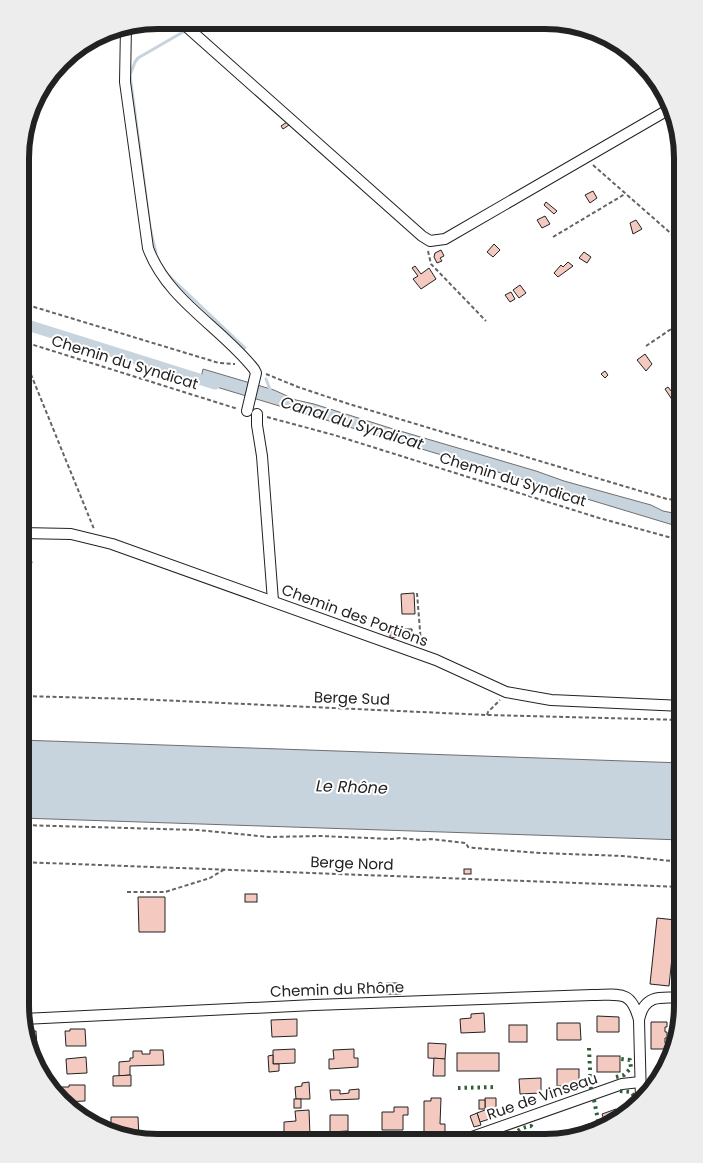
<svg xmlns="http://www.w3.org/2000/svg" width="703" height="1163" viewBox="0 0 703 1163" font-family="Poppins,sans-serif">
  <rect width="100%" height="100%" fill="#fff"/>
  <g fill="#c7d3dd" stroke="#6f6f6f">
    <path d="M203,369L274,390L296,400L314,404L390,428L536,471L564,481L651,505L663,511L683,515V528L200,382Z"/>
    <path d="M20,740L683,763V840L20,818Z"/>
  </g>
  <g fill="none" stroke-linecap="round" stroke-linejoin="round">
    <g stroke="#c7d3dd" stroke-width="3">
      <path d="M194,26L203,20"/>
      <path d="M156,253L150,227L130,75L135,62L138,58L183,32"/>
      <path d="M169,276L245,348"/>
      <path d="M266,379L271,392"/>
    </g>
    <path stroke="#c7d3dd" stroke-width="11" d="M21,323L215,384"/>
  </g>
  <g fill="#f3c9c0" stroke="#222">
    <path d="M287,122L289,125L283,129L281,126Z"/>
    <path d="M593,191L597,198L590,203L585,195Z"/>
    <path d="M546,202L557,211L554,214L544,205Z"/>
    <path d="M545,216L550,224L542,228L537,220Z"/>
    <path d="M636,220L642,229L633,234L630,223Z"/>
    <path d="M494,244L500,250L493,257L487,252Z"/>
    <path d="M441,250L444,256L440,258L442,261L437,263L434,257L435,253Z"/>
    <path d="M584,252L591,257L587,263L579,258Z"/>
    <path d="M568,262L573,266L558,277L554,273L561,265L563,267Z"/>
    <path d="M415,266L421,274L429,268L436,279L421,289L413,279L418,276L412,268Z"/>
    <path d="M520,285L526,293L519,298L513,290Z"/>
    <path d="M511,292L515,299L510,302L505,295Z"/>
    <path d="M645,354L652,364L646,371L637,360Z"/>
    <path d="M605,371L608,375L605,378L601,374Z"/>
    <path d="M668,387L679,401L675,404L665,389Z"/>
    <path d="M29,550L32,563L23,565L21,551Z"/>
    <path d="M414,593L415,614H402L401,594Z"/>
    <path d="M405,629H412V636L405,637Z"/>
    <path d="M390,632H401V637L390,638Z"/>
    <rect x="464" y="869" width="7" height="5"/>
    <rect x="245" y="894" width="12" height="8"/>
    <path d="M138,897H165V932H139Z"/>
    <path d="M657,918L676,920L669,986L650,984Z"/>
    <path d="M683,960V986H680Z"/>
    <path d="M386,983H400L401,994H386Z"/>
    <path d="M484,1013L485,1032L461,1033L460,1019L471,1018V1014Z"/>
    <path d="M597,1016L619,1017V1032H597Z"/>
    <path d="M297,1019V1036L272,1037L271,1020Z"/>
    <path d="M651,1022H667V1027H665V1032H667V1038H665V1043H667L668,1049H651Z"/>
    <path d="M557,1023H580L581,1040H557Z"/>
    <rect x="509" y="1025" width="18" height="17"/>
    <path d="M70,1029H85L86,1046H66L65,1031H70Z"/>
    <path d="M25,1031H36L37,1047H28Z"/>
    <path d="M428,1043L446,1044L445,1059L428,1058Z"/>
    <path d="M295,1049V1063L273,1064V1050Z"/>
    <path d="M354,1049V1058H358V1067L329,1069V1059H334L333,1050Z"/>
    <path d="M150,1050H163L164,1065L130,1066V1075L119,1076V1062L130,1061V1058H133V1051H142V1054H150Z"/>
    <rect x="457" y="1053" width="42" height="18"/>
    <path d="M273,1055V1064H279V1071L269,1072L268,1056Z"/>
    <rect x="597" y="1056" width="23" height="16"/>
    <path d="M86,1057L87,1073L67,1074L66,1059Z"/>
    <path d="M30,1058H37V1067Z"/>
    <path d="M434,1058L445,1059V1076H433Z"/>
    <rect x="557" y="1069" width="22" height="17"/>
    <path d="M131,1075V1086H113V1076Z"/>
    <path d="M541,1078V1093L520,1094L519,1079Z"/>
    <path d="M309,1082L310,1099H296L295,1087L302,1086V1083Z"/>
    <path d="M651,1083H657L655,1089L652,1091Z"/>
    <path d="M69,1085H85V1101L64,1102L55,1090V1087H69Z"/>
    <path d="M359,1089V1099L331,1100L330,1090H340V1094L349,1093V1090Z"/>
    <path d="M431,1098H441L440,1124H445V1135H424V1101H431Z"/>
    <path d="M485,1098H496V1117L480,1122L477,1113L485,1110Z"/>
    <rect x="294" y="1099" width="7" height="9"/>
    <rect x="479" y="1100" width="6" height="9"/>
    <path d="M394,1107H408V1115H403V1130H382V1112H394Z"/>
    <path d="M616,1109L617,1112L625,1110V1111L606,1126L602,1114Z"/>
    <path d="M309,1110L310,1135L284,1136V1122L296,1121L295,1111Z"/>
    <path d="M477,1113L481,1125L474,1127L470,1116Z"/>
    <path d="M330,1115H348V1131L330,1132Z"/>
    <path d="M111,1117H138L139,1139H133L111,1130Z"/>
    <path d="M589,1124L592,1134L565,1139L563,1133Z"/>
    <path d="M538,1134H548V1142L527,1143V1138H538Z"/>
    <path d="M186,1138H209V1142H187Z"/>
  </g>
  <g fill="none" stroke-linecap="round" stroke-linejoin="round">
    <g stroke="#222" stroke-width="12">
      <g id="street">
        <path d="M179,20L422,236L430,241L445,239L673,107"/>
        <path d="M126,26L125,82L148,248C167,300 221,327 254,369L256,373L247,411"/>
        <path d="M257,414V425L262,456L273,601"/>
        <path d="M21,533L71,534L112,544L436,660L506,692L551,700L683,706"/>
        <path d="M23,1019L314,1005L592,995C619,995 631,989 639,1020"/>
        <path d="M641,1100L639,1020C644,994 661,997 683,998"/>
        <path d="M455,1143L622,1084L640,1082"/>
      </g>
    </g>
    <g stroke="#646464" stroke-width="2" stroke-dasharray="4 2.5" stroke-linecap="butt">
      <path d="M593,165L683,244"/>
      <path d="M553,237L625,194"/>
      <path d="M428,251L431,264L486,321"/>
      <path d="M21,303L219,363L235,364"/>
      <path d="M21,341L238,409"/>
      <path d="M646,346L683,321"/>
      <path d="M21,350L94,529"/>
      <path d="M266,374L298,387L349,404L667,499L683,501"/>
      <path d="M267,417L334,435L599,518L683,541"/>
      <path d="M417,593L421,643"/>
      <path d="M20,696L135,699L487,715L683,720"/>
      <path d="M487,715L488,712L500,700"/>
      <path d="M20,825L198,830L269,837L321,836L391,839L400,838L420,840L431,839L466,843L468,847L474,848L541,853L623,856L672,861H683"/>
      <path d="M20,862L683,887"/>
      <path d="M127,892H165L210,878L225,869"/>
    </g>
    <use href="#street" stroke="#fff" stroke-width="10"/>
    <g stroke="#2f5e38" stroke-width="4" stroke-dasharray="2.5 4" stroke-linecap="butt">
      <path d="M682,1016V1015"/>
      <path d="M674,1038V1004"/>
      <path d="M589,1048L591,1091"/>
      <path d="M616,1077L624,1075L631,1068L630,1060L621,1059"/>
      <path d="M458,1088L497,1087"/>
      <path d="M620,1091L631,1092L635,1097V1104"/>
      <path d="M594,1100L600,1130"/>
      <path d="M514,1143C514,1131 520,1128 531,1126L533,1128"/>
    </g>
  </g>
  <g text-anchor="middle" dominant-baseline="central" stroke-width="4" stroke-linejoin="round" paint-order="stroke">
    <g font-size="15" fill="#222" stroke="#fff">
      <text transform="translate(125 362) rotate(17)">Chemin du Syndicat</text>
      <text transform="translate(513 479) rotate(17)">Chemin du Syndicat</text>
      <text transform="translate(355 615) rotate(20)">Chemin des Portions</text>
      <text transform="translate(352 698) rotate(2)">Berge Sud</text>
      <text transform="translate(352 863) rotate(2)">Berge Nord</text>
      <text transform="translate(337 989) rotate(-2)">Chemin du Rhône</text>
      <text transform="translate(542 1096) rotate(-19)">Rue de Vinseau</text>
    </g>
    <g font-size="16" font-style="italic" fill="#222" stroke="#fff">
      <text transform="translate(352 423) rotate(17)">Canal du Syndicat</text>
      <text transform="translate(352 787) rotate(2)">Le Rhône</text>
    </g>
  </g>
  <path d="M0 0H703V1163H0ZM158 29H545A129 129 0 0 1 674 158V1005A129 129 0 0 1 545 1134H158A129 129 0 0 1 29 1005V158A129 129 0 0 1 158 29Z" fill="#ededed" fill-rule="evenodd"/>
  <path fill="none" stroke="#222" stroke-width="6" d="M158 29H545A129 129 0 0 1 674 158V1005A129 129 0 0 1 545 1134H158A129 129 0 0 1 29 1005V158A129 129 0 0 1 158 29Z"/>
</svg>
